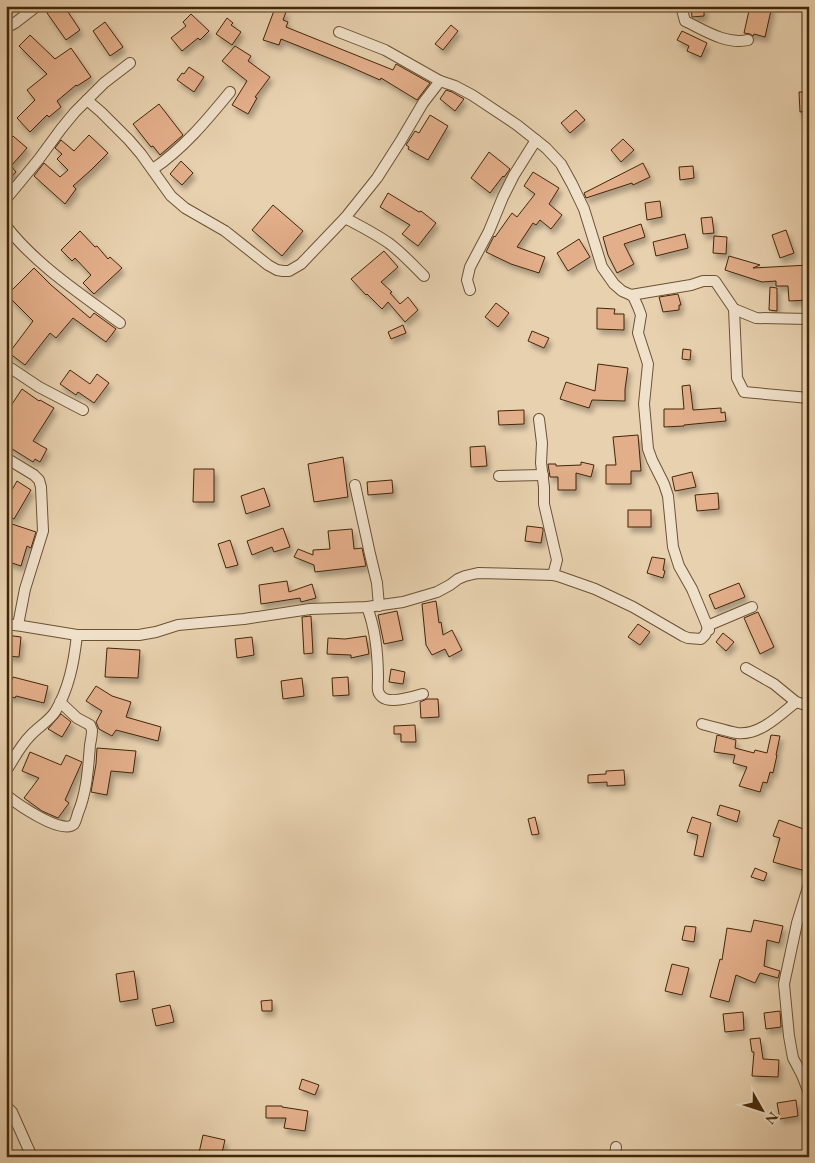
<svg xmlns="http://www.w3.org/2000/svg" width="815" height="1163" viewBox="0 0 815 1163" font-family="'EB Garamond',serif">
  <defs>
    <filter id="shadow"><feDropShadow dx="3" dy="5" stdDeviation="2.5" flood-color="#0004"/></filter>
  </defs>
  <rect width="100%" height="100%" fill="#e8d1af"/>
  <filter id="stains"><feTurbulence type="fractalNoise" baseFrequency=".004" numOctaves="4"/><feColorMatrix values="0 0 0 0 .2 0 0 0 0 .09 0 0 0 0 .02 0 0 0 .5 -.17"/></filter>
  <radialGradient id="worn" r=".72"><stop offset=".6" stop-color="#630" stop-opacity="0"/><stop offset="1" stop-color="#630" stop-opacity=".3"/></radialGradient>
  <g fill="#e3ae8a" stroke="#422707" filter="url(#shadow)">
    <path d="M57,6H64L80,30L66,40L47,13Z"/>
    <path d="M691,6H704V16L692,17Z"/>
    <path d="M750,6H772L765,37L754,34L753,36L750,34L744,33Z"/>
    <path d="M275,8L286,12L283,20L288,22L286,27L393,70L396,64L430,83L417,100L381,78L380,80L346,65L281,39L279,45L263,40Z"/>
    <path d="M191,14L209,31L200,40L198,38L182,51L171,38L186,26L183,22Z"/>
    <path d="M227,18L233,23L231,25L241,32L232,45L216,34Z"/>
    <path d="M105,22L123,47L110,56L93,31Z"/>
    <path d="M451,25L458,31L443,50L435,44Z"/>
    <path d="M682,31L707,43L701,57L687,51L689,46L677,40Z"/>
    <path d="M30,35L55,59L71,48L91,77L77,86L76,85L57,101L61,107L49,117L47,115L30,132L17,118L35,100L27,90L47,74L19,46Z"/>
    <path d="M235,46L251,56L248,61L270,77L255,97L257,98L248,114L232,105L247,81L222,61Z"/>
    <path d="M189,67L204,77L194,92L177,80L182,73L184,74Z"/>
    <path d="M446,90L452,92L464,99L455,111L440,99Z"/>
    <path d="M799,92H809V111L800,112Z"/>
    <path d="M159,104L183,135L160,155L153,146L151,147L133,124Z"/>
    <path d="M576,110L585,120L570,133L561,123Z"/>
    <path d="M430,115L448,126L428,160L408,149L409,147L406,145L415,131L419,133Z"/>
    <path d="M89,135L108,153L91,170L73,186L76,189L65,204L34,176L44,163L60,177L68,170L57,159L62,154L55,148L61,140L74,151Z"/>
    <path d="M13,136L27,148L11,166L16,172L6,181V144Z"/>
    <path d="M623,139L634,150L621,162L611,150Z"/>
    <path d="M489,152L510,169L504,177L503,176L490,193L471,178Z"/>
    <path d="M181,161L193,173L182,185L170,174Z"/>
    <path d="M643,163L650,177L633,185L632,183L586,198L584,193Z"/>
    <path d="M693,166L694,178L680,180L679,167Z"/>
    <path d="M533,172L559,188L549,204L562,215L551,229L540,220L536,225L533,223L517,247L545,257L539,273L511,264L486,252L494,236L495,237L512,213L517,217L535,194L524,186Z"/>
    <path d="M388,193L419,212L421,211L436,223L418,246L402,234L410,225L380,207Z"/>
    <path d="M660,201L662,217L647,220L645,203Z"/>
    <path d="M273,205L303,231L282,256L252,230Z"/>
    <path d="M712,217L714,233L703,234L701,218Z"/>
    <path d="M641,224L645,237L624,244L634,264L617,273L608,255L603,237Z"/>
    <path d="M786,230L794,253L780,258L772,235Z"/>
    <path d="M80,231L95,247L97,246L108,259L110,257L122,268L94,294L83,283L91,275L75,258L72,261L61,250Z"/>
    <path d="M685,234L688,248L656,256L653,242Z"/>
    <path d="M714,236L727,237L726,254L713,253Z"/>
    <path d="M579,239L590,257L568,271L557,253Z"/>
    <path d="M384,251L398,267L381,282L392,292L390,293L400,304L408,297L418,310L405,322L388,302L382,309L367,294L366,295L351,279Z"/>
    <path d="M729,256L760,265L753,268L809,265V300L789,301L788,286H776V281L762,282L725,270Z"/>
    <path d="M34,268L51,285L90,318L94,313L116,329L106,342L73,318L56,338L50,333L25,365L9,353L33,321L7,295Z"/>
    <path d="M770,287L777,288V311L769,310Z"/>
    <path d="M678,294L681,305H679V310L663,312L659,297Z"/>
    <path d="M496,303L509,313L498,327L485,317Z"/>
    <path d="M597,308L615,309L614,314H624V330L597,329Z"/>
    <path d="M403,325L406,333L391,339L388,332Z"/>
    <path d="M532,331L549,338L544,348L528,341Z"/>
    <path d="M683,349L691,350L690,360L682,359Z"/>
    <path d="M598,364L628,368L625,389V401L592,400L589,408L560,399L566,382L595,391Z"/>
    <path d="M70,370L90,384L97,374L109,383L94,403L78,392L76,395L60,384Z"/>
    <path d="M690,385L693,410L721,408V413L725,412L726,421L694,424L684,425V426L664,427V409H684L682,386Z"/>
    <path d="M22,389L39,401L40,400L54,408L33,441L47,449L40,462L35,459L33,462L6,445V413Z"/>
    <path d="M524,410V424L499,425L498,411Z"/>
    <path d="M638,435L641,471H631V484H606V465H616L613,437Z"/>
    <path d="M485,446L487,466L471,467L470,447Z"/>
    <path d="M343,457L348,497L314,502L308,464Z"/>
    <path d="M581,462L594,465L591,477L576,473V490H558V477H550L548,464H556V466L581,465Z"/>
    <path d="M194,469H214V502H193Z"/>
    <path d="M692,472L696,487L675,491L672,477Z"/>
    <path d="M392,480L393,493L368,495L367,482Z"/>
    <path d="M17,481L31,490L14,519L6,515V502L10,496L9,495Z"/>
    <path d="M264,488L270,506L246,514L241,496Z"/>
    <path d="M718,493L719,509L697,511L695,495Z"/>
    <rect x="628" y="510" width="23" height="17"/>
    <path d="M9,523L36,532L31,548L27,546L21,566L6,561V531Z"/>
    <path d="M527,526L543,528V531L541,543L525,541Z"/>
    <path d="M283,528L290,547L274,552L272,547L252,555L247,541Z"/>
    <path d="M352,529L354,549L362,548L366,566L315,572L314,565L294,557L298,549L313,555V550L330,549L328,531Z"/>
    <path d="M230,540L238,565L226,568L218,544Z"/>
    <path d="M652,557L665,559L663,570L665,571L663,578L647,573Z"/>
    <path d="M287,581L289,592L312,584L316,598L301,602L300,598L261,604L259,585Z"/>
    <path d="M739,583L745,597L715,609L709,595Z"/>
    <path d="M436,601L439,623L441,622L443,635L452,630L462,650L449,657L445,649L432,655L426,645L422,604Z"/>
    <path d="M397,611L403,640L384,644L378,615Z"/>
    <path d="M758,612L774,647L760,654L744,618Z"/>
    <path d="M311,616L313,653L304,654L302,617Z"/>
    <path d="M638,624L650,632L640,645L628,637Z"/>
    <path d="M723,633L734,642L726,651L716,642Z"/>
    <path d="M6,635L21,637L19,657L6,656Z"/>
    <path d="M366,636L369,654L351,658V655L327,654L328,638L345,639Z"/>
    <path d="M252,637L254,655L237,658L235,639Z"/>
    <path d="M107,648L140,650L138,678L105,677Z"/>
    <path d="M391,669L405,672L403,684L389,682Z"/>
    <path d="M13,677L48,686L44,703L16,696L15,698L6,695V679L12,680Z"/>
    <path d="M348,677L349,695L333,696L332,678Z"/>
    <path d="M302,678L304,696L283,699L281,681Z"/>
    <path d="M96,686L112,696L131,702L126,717L161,727L158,741L116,730L112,736L99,729L96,722L102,711L86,701Z"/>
    <path d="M427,699H438L439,717L421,718L420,702Z"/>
    <path d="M61,714L71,722L62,737L48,729Z"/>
    <path d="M415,725L416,742H401V734H394V726Z"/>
    <path d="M717,735L736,740L735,748L754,753L755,750L767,753L771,735L780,736L776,755H777L773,773L770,772L767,783L763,782L760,792L739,786L747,767L733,763L735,755L714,752Z"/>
    <path d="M97,748L136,751L133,773L111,771L107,795L91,792L96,764Z"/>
    <path d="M30,752L61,765L66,755L82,762L65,800L69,803L58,818L42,811L24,798L39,778L22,771Z"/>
    <path d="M624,770L625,785L607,786V782L588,783V775L606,774V771Z"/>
    <path d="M720,805L740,811L737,822L717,815Z"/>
    <path d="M535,817L539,834L532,835L528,819Z"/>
    <path d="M692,817L711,823L703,857L694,855L698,835L687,832Z"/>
    <path d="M779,820L809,831V845L806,853L809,854V872L773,862L780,838L773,836Z"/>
    <path d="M755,868L767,873L764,881L751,877Z"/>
    <path d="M754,920L783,926L779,943L767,940L764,966L780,971L778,978L760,973L755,983L736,975L729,1002L710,997L720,959L722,960L727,928L751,932Z"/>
    <path d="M685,926L696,927L694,942L682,940Z"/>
    <path d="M672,964L689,968L682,995L665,991Z"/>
    <path d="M134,971L138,999L120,1002L116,974Z"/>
    <path d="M272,1000V1011H262L261,1001Z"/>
    <path d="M170,1005L174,1022L156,1026L152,1009Z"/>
    <path d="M780,1011L781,1027L766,1029L764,1013Z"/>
    <path d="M743,1012L744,1030L725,1032L723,1014Z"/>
    <path d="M760,1038L763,1059L779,1060L778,1077L752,1076L754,1052H752L750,1039Z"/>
    <path d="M302,1079L319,1085L315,1095L299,1089Z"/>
    <path d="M796,1100L798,1116L780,1119L777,1103Z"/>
    <path d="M266,1106H282V1107L308,1111L305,1131L284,1128L286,1118H266Z"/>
    <path d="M203,1135L225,1140L221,1157L199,1153Z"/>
  </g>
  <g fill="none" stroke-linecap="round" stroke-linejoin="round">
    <g stroke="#6c5231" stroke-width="12">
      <g id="minor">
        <path d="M681,6L685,21C704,30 726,45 748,40"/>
        <path d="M6,28L15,23L37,6"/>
        <path d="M339,32L385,50L440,81L455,86L472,95L517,125L546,148L561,164L572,184L584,209L602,267L614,284L622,291L631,295L691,285L703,281H715L734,309L756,318L809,319"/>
        <path d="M87,100L101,112L129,140L141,154L171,196L185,208L225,231L268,265L277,270L283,271H289L301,264L345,218L377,178L400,142L423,103L440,81"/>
        <path d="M153,169C183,149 207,120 230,92"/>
        <path d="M6,199L39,159L61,129L75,112L104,83L130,63"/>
        <path d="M345,218C360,226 376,234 390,244C402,253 413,265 424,276"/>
        <path d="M6,226C35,264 81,294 120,323"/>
        <path d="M470,290L467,280L470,267L489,231L503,197L514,175L536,140"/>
        <path d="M734,309L737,378L744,392L809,398"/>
        <path d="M6,365L39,387L83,410"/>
        <path d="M539,419L542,443L541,463L544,487V504L557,560L553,575"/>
        <path d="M6,458L34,475L39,480L41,487L43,531L25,589L18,625"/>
        <path d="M499,476L543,475"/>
        <path d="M355,485L370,554L377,583L379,606"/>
        <path d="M367,607C376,630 378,655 378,679C378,686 376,692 382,697C390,704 413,697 423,694"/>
        <path d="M6,624L22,626L77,635H139L156,632L178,625L244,619L310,609L367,607L403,602L437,592L450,585L458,579L465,576L478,573L553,575L558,576L595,589L633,607L683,636L688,638L701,639L705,635L708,629L709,630L692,589L679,566L673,547L668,496L664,484L652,460L648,449L644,404L648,364L638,333L641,315L638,307L633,296L631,295"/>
        <path d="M707,626L752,607"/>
        <path d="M746,668L774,684L796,702L809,706"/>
        <path d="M702,724C714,727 726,731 737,733C759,736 780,715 796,702"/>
        <path d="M6,771C14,759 20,746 30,736C38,727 48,722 55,712C69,689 74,662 77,635"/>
        <path d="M6,795C16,803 62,836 74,824C76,821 77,816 78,813C87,791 88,769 90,745C91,740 92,735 92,730L90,725L77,718L60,702"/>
        <path d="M809,884L797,923L784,984L789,1036L793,1058L802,1075L809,1093"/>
        <path d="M6,1106L12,1112L32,1157"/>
        <path d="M615,1157L616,1147"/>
      </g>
    </g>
    <use href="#minor" stroke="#f0e1cb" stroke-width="10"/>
  </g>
  <rect width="815" height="1163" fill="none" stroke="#e8d1af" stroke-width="25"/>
  <rect x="8" y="8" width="800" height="1148" fill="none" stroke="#422707" stroke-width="2.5"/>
  <rect x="12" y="12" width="790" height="1138" fill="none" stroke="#422707"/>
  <g transform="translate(762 1110) rotate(129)" stroke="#f0e1cb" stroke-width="4" paint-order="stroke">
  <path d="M0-4L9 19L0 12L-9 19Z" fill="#422707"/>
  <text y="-8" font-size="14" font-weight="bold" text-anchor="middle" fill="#422707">N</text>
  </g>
  <rect width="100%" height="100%" filter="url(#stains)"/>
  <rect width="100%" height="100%" fill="url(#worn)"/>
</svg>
